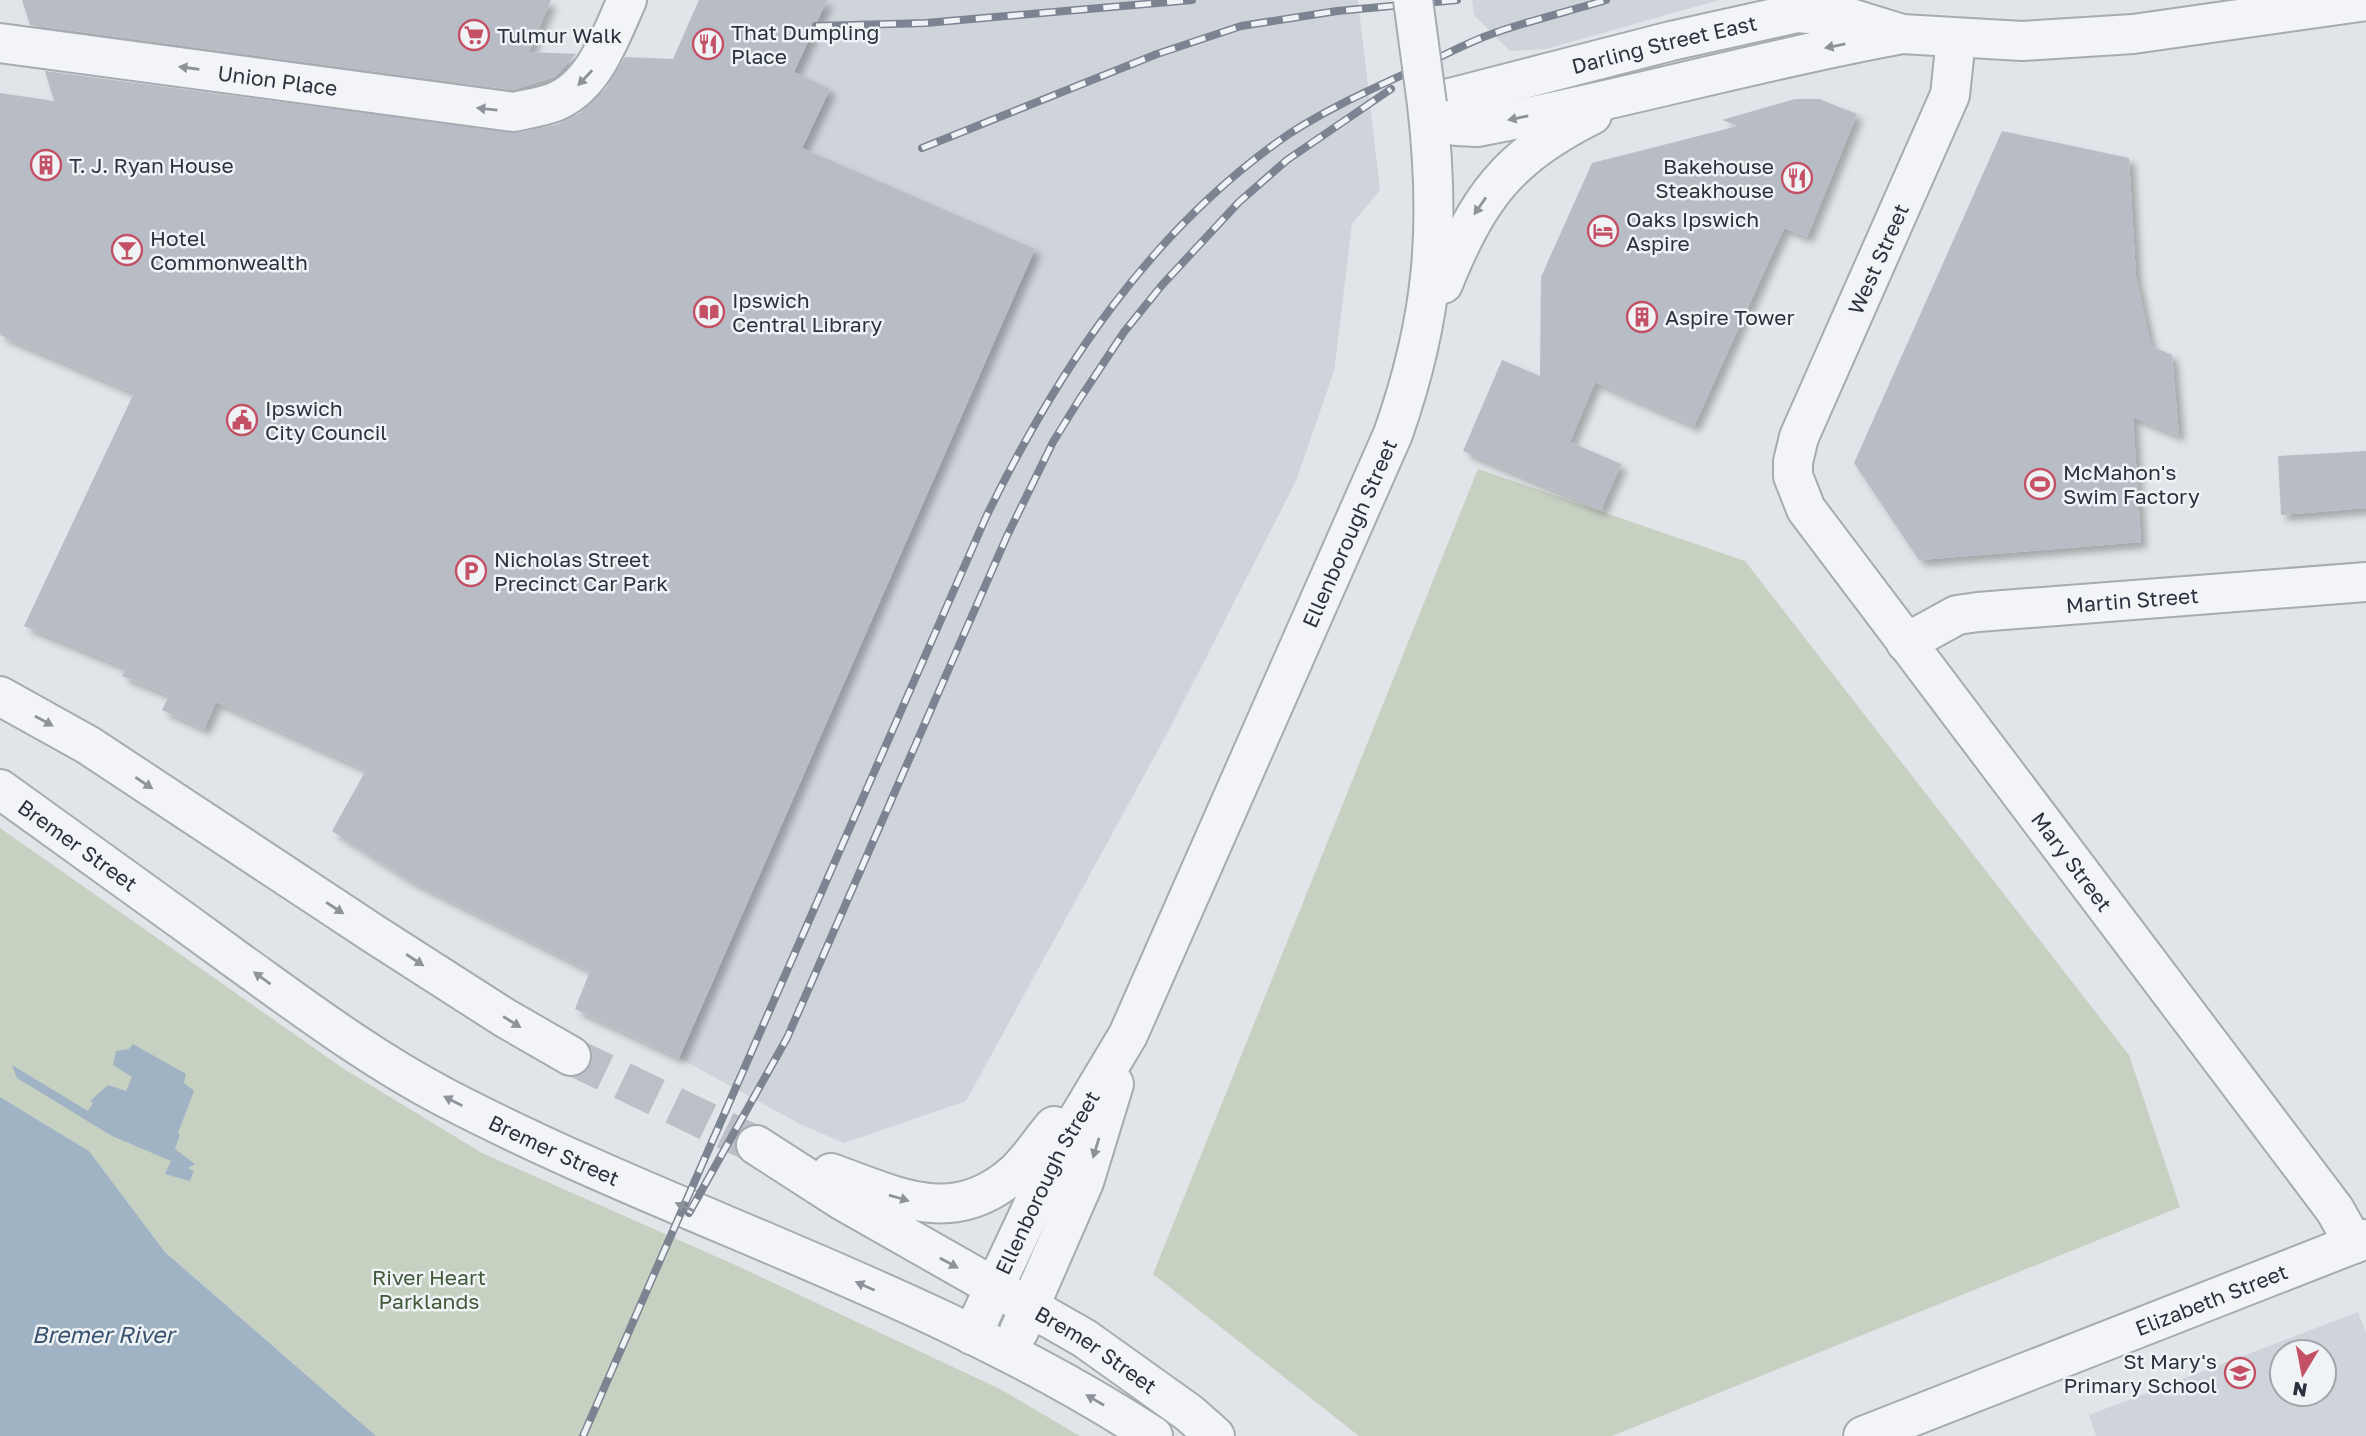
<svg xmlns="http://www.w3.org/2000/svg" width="2366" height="1436" viewBox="0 0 2366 1436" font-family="'Golos Text',sans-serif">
  <defs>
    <filter id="shadow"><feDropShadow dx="6" dy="6" stdDeviation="3.5" flood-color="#0004"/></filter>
  </defs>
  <rect width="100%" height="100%" fill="#e1e4e8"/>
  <g fill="#cfd3da" fill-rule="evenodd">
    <path d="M826,0H1358L1380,190L1352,224L1334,371L1296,481L1169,730L966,1101L844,1143L800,1124L679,1058L1034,250L802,148L830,89L794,72Z"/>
    <path d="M1472,0H1719L1546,49L1510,51L1474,15Z"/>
    <path d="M2358,1312L2366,1333V1436H2096L2089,1415ZM2282,1352H2324V1394H2282Z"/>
  </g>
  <g fill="#c7d1c2">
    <path d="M1478,469L1745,561L2129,1055L2180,1207L1612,1436H1359L1153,1274Z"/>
    <path d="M0,828L344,1069L482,1153L733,1264L1000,1389L1080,1436H376L165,1252L89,1151L0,1097Z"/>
  </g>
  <g fill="#9fb3c5">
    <path d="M133,1044L186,1074L184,1083L194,1091L178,1133L180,1135L175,1149L195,1164L188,1168L194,1171L190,1181L165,1174L171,1161L112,1136L17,1078L12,1065L88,1111L93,1103L90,1101L108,1085L126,1091L132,1077L113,1065L116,1051L129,1049Z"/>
    <path d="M0,1097L89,1151L165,1252L376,1436H0Z"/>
  </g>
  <g fill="#b8bdc5" filter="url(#shadow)">
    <path d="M22,0H551L529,52L576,54L555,77L513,90L30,25Z"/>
    <path d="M699,0H827L794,72L830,89L802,148L1035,249L679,1058L575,1009L590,971L409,880L332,831L366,770L216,702L204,729L162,710L169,695L122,676L126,668L24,626L134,393L0,335V93L54,101L45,71L518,133L558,124L580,113L606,88L625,57L673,59Z"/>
    <path d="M1795,99H1819L1857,114L1807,237L1784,228L1694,426L1595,382L1570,442L1621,464L1601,510L1463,451L1502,360L1540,376L1541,277L1592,163L1738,126L1722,120Z"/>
    <path d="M2002,131L2129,158L2136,277L2151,346L2172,355L2179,436L2133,417L2141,542L1919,560L1854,463Z"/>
    <path d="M2366,451V508L2281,515L2278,456Z"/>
  </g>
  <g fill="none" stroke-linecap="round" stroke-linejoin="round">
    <path stroke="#bcc0c6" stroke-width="38" stroke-dasharray="38 19" stroke-linecap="butt" d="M571,1056L756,1145"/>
    <g stroke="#a6abb2" stroke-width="42">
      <g id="minor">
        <path id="s1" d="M1956,39L1950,95L1799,437L1793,462V476L1806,509L2335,1210L2354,1244"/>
        <path id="s2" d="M0,43L514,112C527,109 540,107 552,103C594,88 610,37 627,0"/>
        <path d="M1428,113L1456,126L1477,127C1618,101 1755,61 1897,35"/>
        <path d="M1443,284C1478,198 1507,157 1592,115"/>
        <path id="s3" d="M1906,643L1957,615L1978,612L2366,582"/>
        <path d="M0,696L88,745L374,934L505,1018L571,1056"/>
        <path id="s4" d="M0,789C79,846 159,903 238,961C305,1009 370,1058 444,1097C676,1218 933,1292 1153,1436"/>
        <path id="s5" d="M756,1145L843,1201L1084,1338L1189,1413L1215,1436"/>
        <path d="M831,1173C898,1197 954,1228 1016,1172C1030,1159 1041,1141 1054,1126"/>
        <path d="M1019,1331L1084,1182L1114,1084"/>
        <path id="s6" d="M972,1335L1058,1152L1128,1035L1393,434C1434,318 1441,227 1427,104L1671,41L1797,13L1847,17L1902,34L2022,41L2133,34L2366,1"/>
        <path id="s7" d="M1863,1436L2366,1239"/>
      </g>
    </g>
    <use href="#minor" stroke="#f3f4f7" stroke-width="38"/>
    <g stroke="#7b8490" stroke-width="8">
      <g id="rail">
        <path d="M816,26L926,23L1192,0"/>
        <path d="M922,148L1157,54L1241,26L1337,11L1457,0"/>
        <path d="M689,1213L787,1038L1007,536L1053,442L1079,400L1124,332L1162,285L1239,202L1287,160L1391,89"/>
        <path d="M583,1436L986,517C1058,369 1152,228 1289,134C1327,109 1370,90 1411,71C1437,59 1462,45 1489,35C1527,21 1567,12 1606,0"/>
      </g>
    </g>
    <use href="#rail" stroke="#f0f3f6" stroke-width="5" stroke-dasharray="16" stroke-linecap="butt"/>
    <g stroke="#a6abb2" stroke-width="42" stroke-linecap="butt">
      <path id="minor-bridge" d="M1413,0L1427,104"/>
    </g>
    <use href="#minor-bridge" stroke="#f3f4f7" stroke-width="38"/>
  </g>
  <defs><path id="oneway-solid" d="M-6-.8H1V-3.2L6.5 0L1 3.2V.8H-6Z" transform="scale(1.75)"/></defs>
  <g fill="#8e939a">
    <use href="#oneway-solid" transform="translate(1835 46) rotate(169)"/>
    <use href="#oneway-solid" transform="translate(189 68) rotate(-172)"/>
    <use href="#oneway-solid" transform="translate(585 78) rotate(133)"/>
    <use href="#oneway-solid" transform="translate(487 109) rotate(-174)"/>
    <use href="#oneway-solid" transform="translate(1518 118) rotate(168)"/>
    <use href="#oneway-solid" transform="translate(1480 206) rotate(125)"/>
    <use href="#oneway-solid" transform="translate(44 721) rotate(29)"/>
    <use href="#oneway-solid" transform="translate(144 783) rotate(34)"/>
    <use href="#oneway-solid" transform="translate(335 908) rotate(33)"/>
    <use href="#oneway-solid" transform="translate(415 960) rotate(33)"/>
    <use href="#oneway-solid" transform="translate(262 978) rotate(-144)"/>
    <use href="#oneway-solid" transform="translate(512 1022) rotate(32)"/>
    <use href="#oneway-solid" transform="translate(453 1101) rotate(-153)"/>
    <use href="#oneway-solid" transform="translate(1096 1148) rotate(107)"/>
    <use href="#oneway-solid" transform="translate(899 1198) rotate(16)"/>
    <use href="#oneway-solid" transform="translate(685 1207) rotate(-157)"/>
    <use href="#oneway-solid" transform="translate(949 1263) rotate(29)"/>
    <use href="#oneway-solid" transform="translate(865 1286) rotate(-156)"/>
    <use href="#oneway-solid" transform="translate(1095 1400) rotate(-150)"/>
  </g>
  <defs>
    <g id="supermarket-ring" transform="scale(1.575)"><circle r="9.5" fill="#f0f3f6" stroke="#c35065" stroke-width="1.5"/><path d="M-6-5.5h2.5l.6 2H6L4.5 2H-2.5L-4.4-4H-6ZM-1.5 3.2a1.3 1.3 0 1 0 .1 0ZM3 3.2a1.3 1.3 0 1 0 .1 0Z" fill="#c35065"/></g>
    <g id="restaurant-ring" transform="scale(1.575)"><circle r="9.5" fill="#f0f3f6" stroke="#c35065" stroke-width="1.5"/><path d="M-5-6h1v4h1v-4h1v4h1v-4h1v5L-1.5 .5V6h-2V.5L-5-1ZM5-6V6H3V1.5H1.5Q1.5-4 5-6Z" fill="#c35065"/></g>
    <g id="building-ring" transform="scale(1.575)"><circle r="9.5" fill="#f0f3f6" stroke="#c35065" stroke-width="1.5"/><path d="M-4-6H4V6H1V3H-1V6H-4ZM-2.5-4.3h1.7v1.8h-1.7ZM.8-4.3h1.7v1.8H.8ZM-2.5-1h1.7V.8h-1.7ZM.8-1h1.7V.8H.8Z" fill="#c35065"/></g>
    <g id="hotel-ring" transform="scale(1.575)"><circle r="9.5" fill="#f0f3f6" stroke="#c35065" stroke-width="1.5"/><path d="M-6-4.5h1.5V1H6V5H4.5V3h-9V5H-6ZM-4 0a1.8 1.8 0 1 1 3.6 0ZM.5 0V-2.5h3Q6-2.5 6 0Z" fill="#c35065"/></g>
    <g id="bar-ring" transform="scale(1.575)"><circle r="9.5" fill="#f0f3f6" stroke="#c35065" stroke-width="1.5"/><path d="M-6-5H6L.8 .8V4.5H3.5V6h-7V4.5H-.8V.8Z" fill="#c35065"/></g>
    <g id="library-ring" transform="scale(1.575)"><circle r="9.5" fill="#f0f3f6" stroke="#c35065" stroke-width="1.5"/><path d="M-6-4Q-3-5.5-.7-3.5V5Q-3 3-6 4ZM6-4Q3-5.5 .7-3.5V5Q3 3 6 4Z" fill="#c35065"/></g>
    <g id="civic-ring" transform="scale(1.575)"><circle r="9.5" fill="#f0f3f6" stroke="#c35065" stroke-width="1.5"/><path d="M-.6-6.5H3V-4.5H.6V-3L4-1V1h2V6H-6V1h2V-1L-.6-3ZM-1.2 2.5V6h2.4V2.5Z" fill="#c35065"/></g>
    <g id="stadium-ring" transform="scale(1.575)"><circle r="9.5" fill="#f0f3f6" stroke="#c35065" stroke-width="1.5"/><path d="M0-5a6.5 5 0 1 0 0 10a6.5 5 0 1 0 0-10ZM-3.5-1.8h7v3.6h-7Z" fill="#c35065"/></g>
    <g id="parking-ring" transform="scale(1.575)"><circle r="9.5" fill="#f0f3f6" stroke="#c35065" stroke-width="1.5"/><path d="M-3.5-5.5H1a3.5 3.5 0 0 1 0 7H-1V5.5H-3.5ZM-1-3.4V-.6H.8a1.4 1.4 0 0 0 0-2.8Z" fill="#c35065"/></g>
    <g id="school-ring" transform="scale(1.575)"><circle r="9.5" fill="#f0f3f6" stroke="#c35065" stroke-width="1.5"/><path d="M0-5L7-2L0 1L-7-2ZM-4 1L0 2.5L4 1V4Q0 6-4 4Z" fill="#c35065"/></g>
  </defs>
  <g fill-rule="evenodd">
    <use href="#supermarket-ring" x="474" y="35"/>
    <use href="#restaurant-ring" x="708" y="44"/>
    <use href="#building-ring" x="46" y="165"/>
    <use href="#restaurant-ring" x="1797" y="178"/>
    <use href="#hotel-ring" x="1603" y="231"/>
    <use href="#bar-ring" x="127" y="250"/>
    <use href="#library-ring" x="709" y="312"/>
    <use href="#building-ring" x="1642" y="317"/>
    <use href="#civic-ring" x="242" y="420"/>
    <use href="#stadium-ring" x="2040" y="484"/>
    <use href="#parking-ring" x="471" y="571"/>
    <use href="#school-ring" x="2240" y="1373"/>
  </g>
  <g text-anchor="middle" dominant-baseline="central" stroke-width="5" stroke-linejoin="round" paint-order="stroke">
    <g font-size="21" fill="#2a323e" stroke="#f0f3f6" text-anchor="start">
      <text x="731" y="32">That Dumpling<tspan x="731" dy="24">Place</tspan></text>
      <text x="497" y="35">Tulmur Walk</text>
      <text x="69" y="165">T. J. Ryan House</text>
      <text x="1774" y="166" text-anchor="end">Bakehouse<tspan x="1774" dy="24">Steakhouse</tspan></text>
      <text x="1626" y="219">Oaks Ipswich<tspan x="1626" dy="24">Aspire</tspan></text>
      <text x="150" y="238">Hotel<tspan x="150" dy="24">Commonwealth</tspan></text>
      <text x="732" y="300">Ipswich<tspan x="732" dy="24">Central Library</tspan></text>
      <text x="1665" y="317">Aspire Tower</text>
      <text x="265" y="408">Ipswich<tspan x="265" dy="24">City Council</tspan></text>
      <text x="2063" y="472">McMahon's<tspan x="2063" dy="24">Swim Factory</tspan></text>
      <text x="494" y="559">Nicholas Street<tspan x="494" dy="24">Precinct Car Park</tspan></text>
      <text x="2217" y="1361" text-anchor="end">St Mary's<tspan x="2217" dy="24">Primary School</tspan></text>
    </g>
    <g font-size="21" fill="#2a323e" stroke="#f0f3f6">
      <text stroke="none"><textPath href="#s6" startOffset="1575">Darling Street East</textPath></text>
      <text stroke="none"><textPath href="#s2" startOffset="280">Union Place</textPath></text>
      <text transform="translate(1878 259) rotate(-66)">West Street</text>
      <text stroke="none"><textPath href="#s6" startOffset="887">Ellenborough Street</textPath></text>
      <text stroke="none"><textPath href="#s3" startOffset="234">Martin Street</textPath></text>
      <text stroke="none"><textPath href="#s4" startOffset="96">Bremer Street</textPath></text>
      <text stroke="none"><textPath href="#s1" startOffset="947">Mary Street</textPath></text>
      <text stroke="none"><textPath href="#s4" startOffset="663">Bremer Street</textPath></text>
      <text stroke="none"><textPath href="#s6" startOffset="170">Ellenborough Street</textPath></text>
      <text stroke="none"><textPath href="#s7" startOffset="374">Elizabeth Street</textPath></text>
      <text stroke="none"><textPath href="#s5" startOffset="397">Bremer Street</textPath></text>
    </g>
    <g font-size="21" fill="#405939" stroke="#f0f3f6">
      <text x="429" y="1277">River Heart<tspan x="429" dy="24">Parklands</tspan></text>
    </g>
    <g font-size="23" font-style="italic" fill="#38526f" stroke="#f0f3f6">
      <text x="103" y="1334">Bremer River</text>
    </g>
  </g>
  <g transform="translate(2303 1373) rotate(190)"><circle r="33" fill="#f0f3f6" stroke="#a1a6ac" stroke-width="2"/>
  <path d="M0-5L12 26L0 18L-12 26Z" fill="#c35065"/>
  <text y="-10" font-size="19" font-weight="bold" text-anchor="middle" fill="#2a323e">N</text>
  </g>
</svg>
